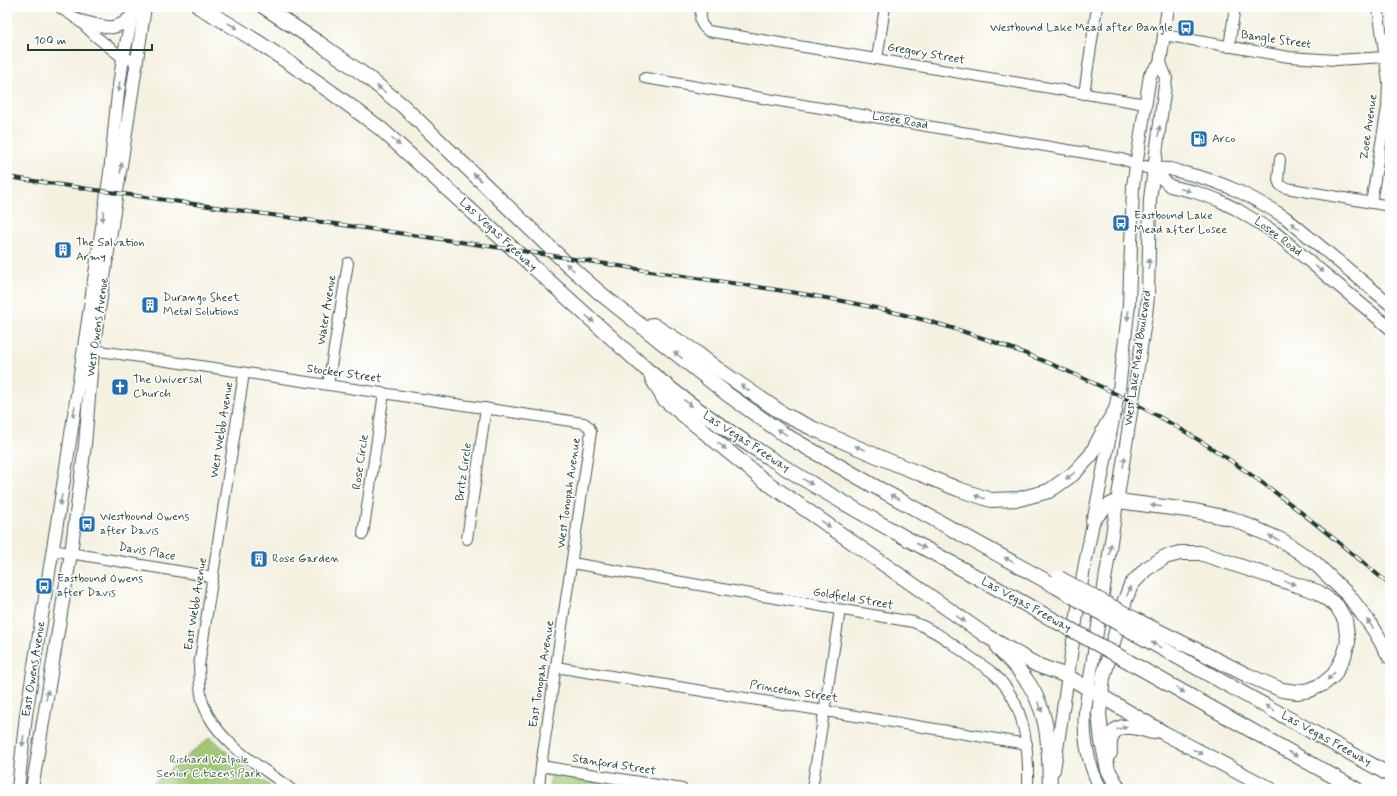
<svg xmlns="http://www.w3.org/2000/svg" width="1397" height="796" viewBox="0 0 1397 796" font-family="Mynerve,sans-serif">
  <rect width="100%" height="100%" fill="#fff"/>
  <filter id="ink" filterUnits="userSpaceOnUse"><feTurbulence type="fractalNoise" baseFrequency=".025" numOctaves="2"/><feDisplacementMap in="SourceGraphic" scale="8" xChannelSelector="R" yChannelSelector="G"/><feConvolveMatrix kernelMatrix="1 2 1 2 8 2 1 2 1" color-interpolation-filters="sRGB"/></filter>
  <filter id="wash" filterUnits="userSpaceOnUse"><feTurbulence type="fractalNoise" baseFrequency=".012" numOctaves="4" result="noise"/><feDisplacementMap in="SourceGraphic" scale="16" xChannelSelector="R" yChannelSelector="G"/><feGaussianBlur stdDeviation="0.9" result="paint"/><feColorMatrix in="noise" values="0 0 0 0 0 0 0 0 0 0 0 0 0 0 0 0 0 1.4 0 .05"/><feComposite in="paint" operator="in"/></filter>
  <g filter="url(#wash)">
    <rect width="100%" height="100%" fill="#f5f1e1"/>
    <g fill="#9fc772" stroke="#5f8253">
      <path d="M211,737L232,757L274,789H148L147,788Z"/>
      <path d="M551,774L603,782L602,789H549Z"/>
    </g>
  </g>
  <g filter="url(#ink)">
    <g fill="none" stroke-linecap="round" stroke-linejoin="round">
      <g stroke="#3f584e" stroke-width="12">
        <g id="minor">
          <path d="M59,7L80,21L94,35L123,58L137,61"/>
          <path d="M702,7C700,18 698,23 708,31L1146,104"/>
          <path d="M1164,35L1289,57L1336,60L1385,57"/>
          <path d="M1229,47L1235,7"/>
          <path d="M877,59L885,7"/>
          <path d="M645,78L1121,159L1137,164"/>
          <path d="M1084,94L1097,7"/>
          <path d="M1280,159L1278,180L1280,185L1286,188L1390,206"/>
          <path d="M1371,203L1387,108L1388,82L1378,7"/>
          <path d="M93,350L584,423L589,427L591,432L541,766L539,789"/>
          <path d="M244,373L199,666C200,679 199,691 203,703C215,741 260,766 291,789"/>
          <path d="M328,385L348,263"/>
          <path d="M363,534L384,393"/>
          <path d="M467,539L486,408"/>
          <path d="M52,550L213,577"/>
          <path d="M572,563L913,622C933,629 948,641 965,653C974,660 984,666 993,673C1026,702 1029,748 1028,789"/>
          <path d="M556,667L1027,744"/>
          <path d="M541,766L682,789"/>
          <path d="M812,789L840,610"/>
        </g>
      </g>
      <g stroke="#3f584e" stroke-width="14">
        <g id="major">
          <path d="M80,21C103,26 116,35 133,14"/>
          <path d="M1146,167C1154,170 1161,168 1170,169C1175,170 1180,172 1185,173C1224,182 1253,197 1286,218L1390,304"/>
          <path d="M1153,170L1170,186L1195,192L1218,200L1236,209L1274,232L1390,328"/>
          <path d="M1054,770L1083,574L1119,389L1129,305L1133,186L1150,75L1160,63L1168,7"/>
          <path d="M18,789L26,715L67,461L110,173L118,93L123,58L134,7"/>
          <path d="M32,789L71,553L85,445L93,350L145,7"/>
          <path d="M1101,789C1088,765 1083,737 1085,710L1146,315L1148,296L1150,199L1166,78L1160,63"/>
        </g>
      </g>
      <g stroke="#3f584e" stroke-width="16">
        <g id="highway">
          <path d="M199,7C263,42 323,85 381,129L646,369C725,435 815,487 904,537C954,564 1003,592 1052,619"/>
          <path d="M264,7L319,43L366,76L403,106L567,264L600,293L727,394L785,435L874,486L1057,587"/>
          <path d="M653,325L694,351L719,370L785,415L814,429L896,464L958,489L991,500L1019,499L1049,491L1073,474L1091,455L1106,426L1115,411"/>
          <path d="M652,378L664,399L762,479L988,637L1037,665L1067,676L1164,733L1270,789"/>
          <path d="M1093,520L1104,508L1118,501L1195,511L1233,519L1283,541L1314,562L1349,596L1373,628L1390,657"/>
          <path d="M1138,635L1390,775"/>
          <path d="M998,648C1005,656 1014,664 1021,673C1050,708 1049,746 1050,789"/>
          <path d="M1133,664L1356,789"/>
          <path d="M1110,753C1107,721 1129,724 1152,732"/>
          <path d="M1119,789L1108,770L1102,741L1099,714L1103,678L1125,600L1131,585L1146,569L1165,557L1180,553H1200L1318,592L1337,606L1345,620L1348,642L1344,656L1334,675L1323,684L1310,690L1297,692L1282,690L1247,675L1140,622"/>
        </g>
      </g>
      <use href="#minor" stroke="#fff" stroke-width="10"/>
      <use href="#major" stroke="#fff" stroke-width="12"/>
      <use href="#highway" stroke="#fff" stroke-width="14"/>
      <g stroke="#1f3d34" stroke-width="4">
        <path id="rail" d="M7,177C221,209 436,236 650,271C732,284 816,293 897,313C948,325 1003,344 1051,364C1122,394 1195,434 1257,479C1303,512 1347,549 1390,585"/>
      </g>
      <use href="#rail" stroke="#fff" stroke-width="2.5" stroke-dasharray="8" stroke-linecap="butt"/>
      <g stroke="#3f584e" stroke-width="16" stroke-linecap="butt">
        <g id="highway-bridge">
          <path d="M1059,578L1140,622"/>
          <path d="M1057,587L1138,635"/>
          <path d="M1052,619L1133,664"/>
        </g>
      </g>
      <use href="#highway-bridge" stroke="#fff" stroke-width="14"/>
    </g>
    <defs><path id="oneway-solid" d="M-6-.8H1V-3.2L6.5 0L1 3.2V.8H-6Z"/></defs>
    <g fill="#8f9e9a">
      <use href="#oneway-solid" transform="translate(233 26) rotate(30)"/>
      <use href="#oneway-solid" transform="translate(119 87) rotate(98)"/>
      <use href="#oneway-solid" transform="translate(381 89) rotate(-141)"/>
      <use href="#oneway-solid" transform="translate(1159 131) rotate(-82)"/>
      <use href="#oneway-solid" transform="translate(396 142) rotate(41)"/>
      <use href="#oneway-solid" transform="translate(121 168) rotate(-81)"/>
      <use href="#oneway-solid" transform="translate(477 177) rotate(-136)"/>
      <use href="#oneway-solid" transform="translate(1185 190) rotate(14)"/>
      <use href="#oneway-solid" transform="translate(103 216) rotate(98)"/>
      <use href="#oneway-solid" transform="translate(1295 226) rotate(-141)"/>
      <use href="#oneway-solid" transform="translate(1149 264) rotate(-89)"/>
      <use href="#oneway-solid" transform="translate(570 267) rotate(-138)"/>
      <use href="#oneway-solid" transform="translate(1319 269) rotate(39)"/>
      <use href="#oneway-solid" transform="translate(1128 315) rotate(97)"/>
      <use href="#oneway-solid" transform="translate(590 319) rotate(42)"/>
      <use href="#oneway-solid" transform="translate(678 355) rotate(-142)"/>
      <use href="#oneway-solid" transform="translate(745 388) rotate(-145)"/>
      <use href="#oneway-solid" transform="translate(688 403) rotate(37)"/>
      <use href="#oneway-solid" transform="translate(74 412) rotate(98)"/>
      <use href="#oneway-solid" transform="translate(782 432) rotate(-146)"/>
      <use href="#oneway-solid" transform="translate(722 446) rotate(39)"/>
      <use href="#oneway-solid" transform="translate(860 448) rotate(-157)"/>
      <use href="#oneway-solid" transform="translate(1124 462) rotate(-81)"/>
      <use href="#oneway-solid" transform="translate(1070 476) rotate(142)"/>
      <use href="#oneway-solid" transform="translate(808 482) rotate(31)"/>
      <use href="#oneway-solid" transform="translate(895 497) rotate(-151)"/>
      <use href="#oneway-solid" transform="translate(980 497) rotate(-163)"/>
      <use href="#oneway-solid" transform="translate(61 500) rotate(99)"/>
      <use href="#oneway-solid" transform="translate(1156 506) rotate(-173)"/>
      <use href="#oneway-solid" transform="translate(826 524) rotate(35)"/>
      <use href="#oneway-solid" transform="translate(1274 538) rotate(-156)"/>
      <use href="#oneway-solid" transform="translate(921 546) rotate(29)"/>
      <use href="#oneway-solid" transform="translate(1110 549) rotate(-81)"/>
      <use href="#oneway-solid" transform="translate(1009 560) rotate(-151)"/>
      <use href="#oneway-solid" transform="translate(1290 583) rotate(19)"/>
      <use href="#oneway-solid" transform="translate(1129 591) rotate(-66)"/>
      <use href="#oneway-solid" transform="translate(961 619) rotate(35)"/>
      <use href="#oneway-solid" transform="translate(1370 624) rotate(-127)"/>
      <use href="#oneway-solid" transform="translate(1156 645) rotate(-151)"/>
      <use href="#oneway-solid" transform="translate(1331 676) rotate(134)"/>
      <use href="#oneway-solid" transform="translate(1180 690) rotate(29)"/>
      <use href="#oneway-solid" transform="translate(47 695) rotate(-80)"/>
      <use href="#oneway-solid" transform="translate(1040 707) rotate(67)"/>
      <use href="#oneway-solid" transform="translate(1270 708) rotate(-151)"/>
      <use href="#oneway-solid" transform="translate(1122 728) rotate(-18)"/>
      <use href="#oneway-solid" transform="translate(23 741) rotate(96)"/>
      <use href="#oneway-solid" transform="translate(1198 752) rotate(28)"/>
      <use href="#oneway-solid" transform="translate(1293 754) rotate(29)"/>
    </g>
  </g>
  <defs>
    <g id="bus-square" transform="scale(0.9)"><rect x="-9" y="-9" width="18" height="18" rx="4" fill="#1f6fb2" stroke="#fff"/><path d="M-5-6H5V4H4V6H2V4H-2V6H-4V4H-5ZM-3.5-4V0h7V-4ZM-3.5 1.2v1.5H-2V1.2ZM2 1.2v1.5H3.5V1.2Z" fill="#fff"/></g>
    <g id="fuel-square" transform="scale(0.9)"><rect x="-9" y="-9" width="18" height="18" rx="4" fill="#1f6fb2" stroke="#fff"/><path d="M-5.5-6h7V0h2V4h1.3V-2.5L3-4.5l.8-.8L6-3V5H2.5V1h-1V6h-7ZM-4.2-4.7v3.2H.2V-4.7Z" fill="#fff"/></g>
    <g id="building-square" transform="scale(0.9)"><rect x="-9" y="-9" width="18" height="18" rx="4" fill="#1f6fb2" stroke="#fff"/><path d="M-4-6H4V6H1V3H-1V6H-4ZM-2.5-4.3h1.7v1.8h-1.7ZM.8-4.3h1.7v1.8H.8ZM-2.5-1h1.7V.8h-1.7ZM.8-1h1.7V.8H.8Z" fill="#fff"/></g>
    <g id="church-square" transform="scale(0.9)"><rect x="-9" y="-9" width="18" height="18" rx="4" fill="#1f6fb2" stroke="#fff"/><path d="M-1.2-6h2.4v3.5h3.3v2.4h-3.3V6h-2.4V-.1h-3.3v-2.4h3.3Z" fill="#fff"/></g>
  </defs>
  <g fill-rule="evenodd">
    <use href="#bus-square" x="1186" y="28"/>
    <use href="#fuel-square" x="1199" y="139"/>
    <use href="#bus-square" x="1121" y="223"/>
    <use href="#building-square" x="63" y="250"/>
    <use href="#building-square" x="150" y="305"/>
    <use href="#church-square" x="120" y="387"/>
    <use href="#bus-square" x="87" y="524"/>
    <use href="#building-square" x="259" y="559"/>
    <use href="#bus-square" x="44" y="586"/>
  </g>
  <g text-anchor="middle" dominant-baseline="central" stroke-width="3" stroke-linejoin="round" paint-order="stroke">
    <g font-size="12" fill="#1f3d34" stroke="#fff" text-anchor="start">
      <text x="1173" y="28" text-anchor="end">Westbound Lake Mead after Bangle</text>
      <text x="1212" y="139">Arco</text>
      <text x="1134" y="216">Eastbound Lake<tspan x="1134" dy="14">Mead after Losee</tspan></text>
      <text x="76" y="243">The Salvation<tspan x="76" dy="14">Army</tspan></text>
      <text x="163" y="298">Durango Sheet<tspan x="163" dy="14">Metal Solutions</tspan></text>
      <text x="133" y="380">The Universal<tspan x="133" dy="14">Church</tspan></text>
      <text x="100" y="517">Westbound Owens<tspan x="100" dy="14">after Davis</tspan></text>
      <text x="272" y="559">Rose Garden</text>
      <text x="57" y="579">Eastbound Owens<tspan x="57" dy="14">after Davis</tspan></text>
    </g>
    <g font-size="12" fill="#1f3d34" stroke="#fff">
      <text transform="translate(1276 40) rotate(8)">Bangle Street</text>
      <text transform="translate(926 54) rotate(10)">Gregory Street</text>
      <text transform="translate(900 121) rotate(10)">Losee Road</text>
      <text transform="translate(1369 127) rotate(-82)">Zoee Avenue</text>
      <text transform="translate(498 235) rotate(43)">Las Vegas Freeway</text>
      <text transform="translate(1278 237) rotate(37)">Losee Road</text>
      <text transform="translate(327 310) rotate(-81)">Water Avenue</text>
      <text transform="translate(98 327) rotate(-82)">West Owens Avenue</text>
      <text transform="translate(1138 358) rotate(-82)">West Lake Mead Boulevard</text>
      <text transform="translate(344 374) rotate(8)">Stocker Street</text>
      <text transform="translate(222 430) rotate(-81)">West Webb Avenue</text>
      <text transform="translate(746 442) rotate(33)">Las Vegas Freeway</text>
      <text transform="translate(361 462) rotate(-82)">Rose Circle</text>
      <text transform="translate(464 472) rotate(-82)">Britz Circle</text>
      <text transform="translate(569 493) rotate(-82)">West Tonopah Avenue</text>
      <text transform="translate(147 552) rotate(10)">Davis Place</text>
      <text transform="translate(853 599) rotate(10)">Goldfield Street</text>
      <text transform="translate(196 604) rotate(-81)">East Webb Avenue</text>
      <text transform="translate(1026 605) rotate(29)">Las Vegas Freeway</text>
      <text transform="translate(34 669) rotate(-81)">East Owens Avenue</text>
      <text transform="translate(542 674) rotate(-81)">East Tonopah Avenue</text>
      <text transform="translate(794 692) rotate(9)">Princeton Street</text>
      <text transform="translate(1326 739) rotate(29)">Las Vegas Freeway</text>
      <text transform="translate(614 765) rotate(9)">Stanford Street</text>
    </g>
    <g font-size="12" fill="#3f6044" stroke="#fff">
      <text x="209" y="760">Richard Walpole<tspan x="209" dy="14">Senior Citizens Park</tspan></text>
    </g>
  </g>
  <rect width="1397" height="796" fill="none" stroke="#fff" stroke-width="24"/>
  <path d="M28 44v6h124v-6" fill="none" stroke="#1f3d34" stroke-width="2"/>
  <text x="34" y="44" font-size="12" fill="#1f3d34" stroke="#ffffff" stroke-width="3" paint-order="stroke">100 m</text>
</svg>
